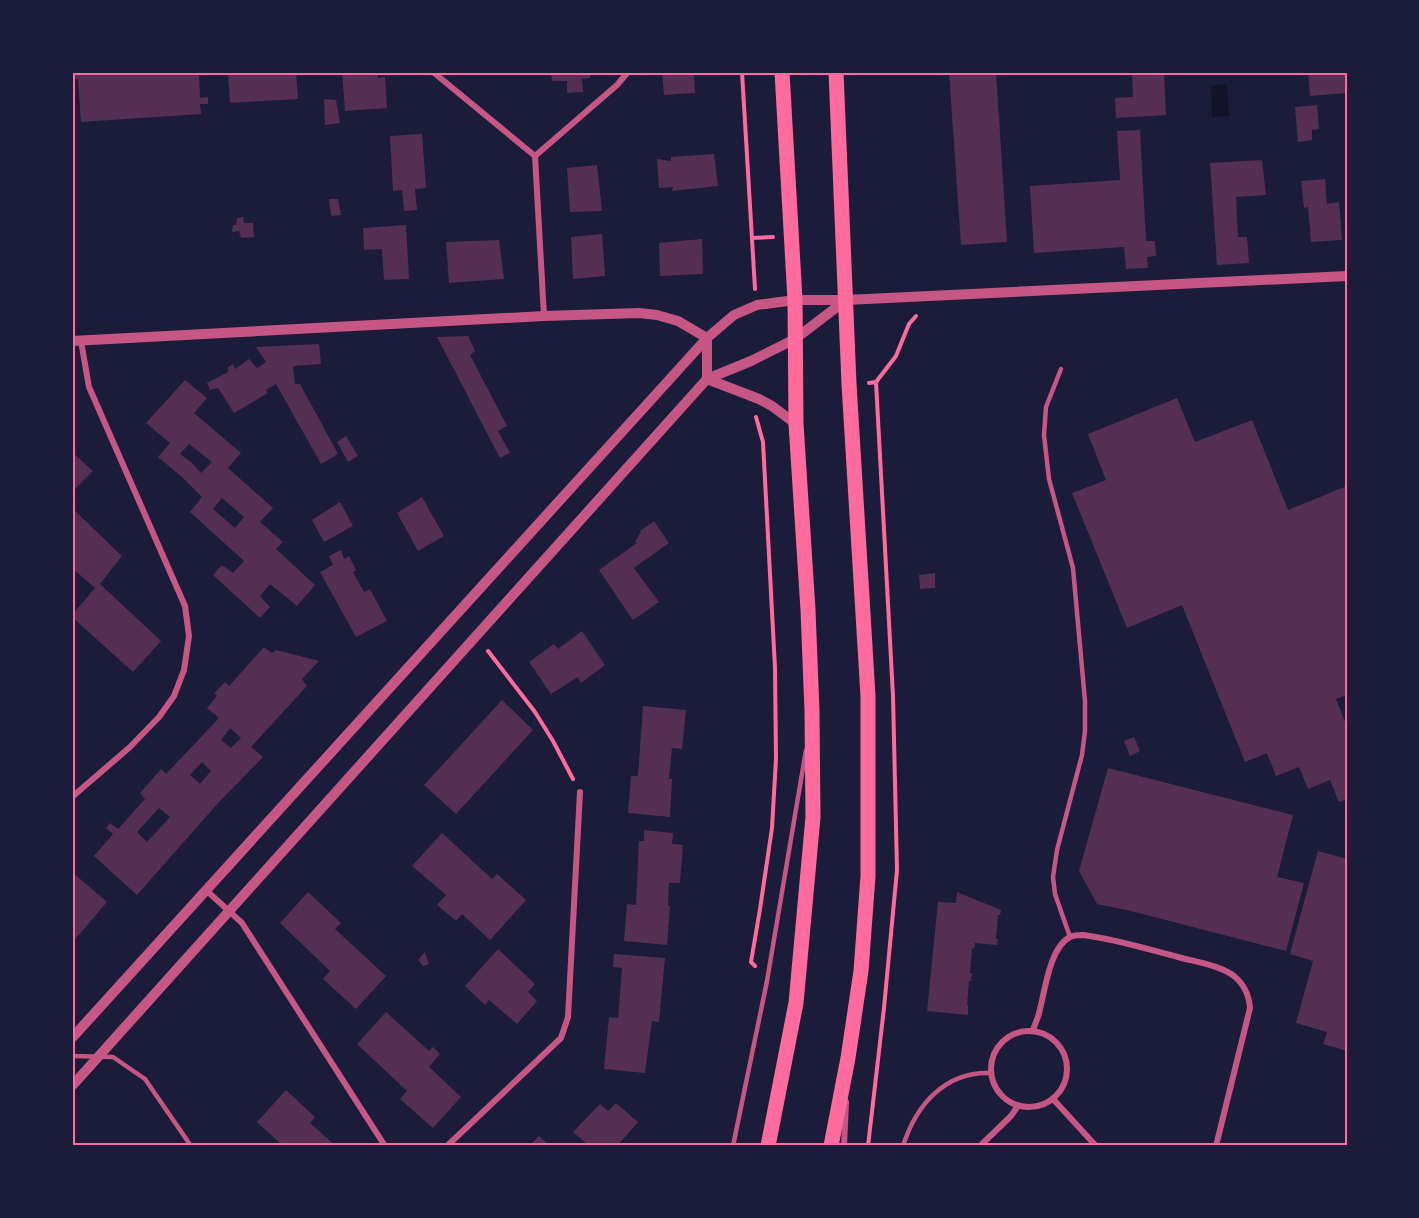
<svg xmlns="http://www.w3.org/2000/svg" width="1419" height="1218" viewBox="0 0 1419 1218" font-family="Commissioner,sans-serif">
  <rect width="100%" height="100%" fill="#1b1b3a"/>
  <path fill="#12122b" d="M1227,84L1229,116L1212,117L1211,86Z"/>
  <g fill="#542f53" fill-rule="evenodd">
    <path d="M72,72H222V74L199,75L200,98L208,97V104H200L201,114L81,122L78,79L72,80Z"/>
    <path d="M228,72H296L298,99L230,103Z"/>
    <path d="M342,72H378V78L385,77L387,108L345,111Z"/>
    <path d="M551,72H590V78L582,79L583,92L567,93V81H552Z"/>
    <path d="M662,72H694L695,93L664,95Z"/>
    <path d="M949,72H996L1007,242L961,245Z"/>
    <path d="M1132,72H1164L1166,115L1116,118L1115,98L1133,97Z"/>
    <path d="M1308,72H1347V93L1310,96Z"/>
    <path d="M324,99L336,100L340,123L325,125Z"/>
    <path d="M1317,105L1319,129L1312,130V140L1298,142L1295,107Z"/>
    <path d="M1140,130L1146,241H1155L1156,256L1147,257L1148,268L1126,269L1124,247L1034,253L1030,186L1120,180L1117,131Z"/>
    <path d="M422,134L426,188L415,189L417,210L404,211L402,190L393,191L390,136Z"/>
    <path d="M714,154L718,186L672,191L673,187L659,188L657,159L671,161V157Z"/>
    <path d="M1262,160L1266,195L1236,197L1238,237H1247L1249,263L1217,265L1210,163Z"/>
    <path d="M597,165L602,211L570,212L567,168Z"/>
    <path d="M1325,179L1327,204L1339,202L1342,240L1311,242L1308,207L1304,208L1301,181Z"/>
    <path d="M329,199H338L341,215L331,216Z"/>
    <path d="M243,217L244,223H253L254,237L241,238L239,231L232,232L233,225H236L237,218Z"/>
    <path d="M406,225L409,279L384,280L382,249L364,250L363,228Z"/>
    <path d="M602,234L605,276L573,279L571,237Z"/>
    <path d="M702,239L703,274L660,276L659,243Z"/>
    <path d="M499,240L504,279L449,283L446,242Z"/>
    <path d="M468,336L475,351L470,355L507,426L498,431L510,453L500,458L437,337Z"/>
    <path d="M319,344L321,364L293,366L295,384H300L338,454L321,464L276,384L266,390L268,393L234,413L218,388L210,390L207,383L228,372V367L233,364L235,369L249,359L257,368L266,362L256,347Z"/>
    <path d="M185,380L207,398L194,413L241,453L228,468L273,508L260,522L283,542L276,549L315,585L297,606L270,584L260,596L270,607L260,618L213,575L222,565L233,573L244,561L190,512L202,497L182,477L158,457L170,443L146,423ZM189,444L212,462L201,473L192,463L180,454ZM222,498L244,517L235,528L213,509Z"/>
    <path d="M1177,398L1195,442L1252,420L1288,510L1347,486V695L1336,699L1347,727V799L1339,802L1330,780L1308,789L1299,767L1276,776L1267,753L1245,762L1182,605L1127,628L1072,493L1106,480L1088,434Z"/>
    <path d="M346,436L358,456L348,462L337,442Z"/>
    <path d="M72,452L93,471L72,492Z"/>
    <path d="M422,497L444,536L418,551L397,513Z"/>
    <path d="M340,502L353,526L324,542L312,520Z"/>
    <path d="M72,508L122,556L100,584L161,641L133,672L72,617V615L95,588L72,568Z"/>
    <path d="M654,521L669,543L634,568L659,602L633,620L599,570L637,543L635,542L641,532L640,531Z"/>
    <path d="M341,550L344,559L349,556L356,570L353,572L364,592L370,589L387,621L356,637L320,572L333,565L329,556Z"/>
    <path d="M935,573V588L920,589L919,575Z"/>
    <path d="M582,631L605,665L581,683L578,677L551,694L529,662L554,644L558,649Z"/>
    <path d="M264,647L272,653L276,650L319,661L302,679L307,686L251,747L263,757L219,802L137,895L94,856L113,834L106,828L110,823L118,829L145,799L140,793L161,769L166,774L219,718L207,708L217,696L214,693L225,682L229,686ZM230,728L241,738L231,748L221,740ZM202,762L211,771L200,784L190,775ZM159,808L170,817L147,842L137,832Z"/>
    <path d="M502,700L533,730L456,814L424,785Z"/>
    <path d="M643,706L686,710L682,749L672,748L669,779H672L670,817L628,813L631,776H638Z"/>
    <path d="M1134,737L1140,751L1130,756L1124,741Z"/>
    <path d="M1108,768L1293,815L1277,877L1304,883L1286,951L1127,910L1097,904L1079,871Z"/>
    <path d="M644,830L673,833L672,844L683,845L680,883H669L668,906H670L667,945L624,941L627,904L636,905L639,841H644Z"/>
    <path d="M442,833L492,879L497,874L526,900L490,940L462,914L456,921L437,905L446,895L412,866Z"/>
    <path d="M1318,851L1347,859V1051L1323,1044L1327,1032L1296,1023L1313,961L1290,954Z"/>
    <path d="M72,872L107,902L72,943Z"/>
    <path d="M308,892L341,923L335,929L386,976L356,1009L323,979L330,971L280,923Z"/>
    <path d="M957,892L1001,910L1000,915H998L996,939H998L997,945L975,943L974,949L972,948L970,973H972L971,981H969L967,1005H968V1015L927,1011L938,902L956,903Z"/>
    <path d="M498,949L535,984L528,992L537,1001L517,1024L489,1000L485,1005L465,986Z"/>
    <path d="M425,952L429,964L423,966L418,960Z"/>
    <path d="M614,954L665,958L659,1022L652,1021L645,1073L604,1069L609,1017L618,1018L622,968L613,967Z"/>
    <path d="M386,1012L429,1051L433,1047L440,1054L429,1067L461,1097L433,1128L400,1099L407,1091L357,1044Z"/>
    <path d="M286,1090L315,1117L310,1123L336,1146H283L257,1122Z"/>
    <path d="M616,1103L638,1122L617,1146H589L573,1132L600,1104L608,1111Z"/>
    <path d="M539,1136L550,1146H529Z"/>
  </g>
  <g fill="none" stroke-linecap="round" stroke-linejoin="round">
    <g stroke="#ff6b9d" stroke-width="4">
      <path d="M742,72L755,289"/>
      <path d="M752,238L773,237"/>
      <path d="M876,382L896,356L909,324L916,316"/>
      <path d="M488,651L535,712L553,741L573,779"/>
      <path d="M755,966L751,962L760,909L772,828L776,759L775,668L763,442L756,417"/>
      <path d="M868,1146L884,1008L897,870L893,696L876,382L869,383"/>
    </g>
    <g stroke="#c65784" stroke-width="4.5">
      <path d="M1061,369L1046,407L1044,435L1049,479L1073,568L1085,701V731L1082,755L1057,850L1053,877L1055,894L1070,937"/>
      <path d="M72,1056L113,1057L145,1079L191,1146"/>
      <path d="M733,1146L767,981L806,750"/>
      <path d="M903,1146C916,1105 945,1071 991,1073"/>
    </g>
    <g stroke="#c65784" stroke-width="6">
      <path d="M433,72L535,156"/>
      <path d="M544,316L535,156L617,85L628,72"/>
      <path d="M72,797L130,747L159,717L174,696L184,670L189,636L185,606L89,387L81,341"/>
      <path d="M206,890L242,923L385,1146"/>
      <path d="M1033,1030C1035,1024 1038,1018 1039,1013C1045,992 1049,948 1070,937C1074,935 1079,935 1083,935C1115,939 1147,949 1178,957C1196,962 1219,965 1234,976C1245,985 1249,995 1250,1008L1216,1146"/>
      <circle cx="1029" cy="1069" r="38"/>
      <path d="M1053,1099L1096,1146"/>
      <path d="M447,1146L561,1038L568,1017L580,792"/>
      <path d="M844,1146L846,1102"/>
      <path d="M980,1146L1011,1116L1018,1106"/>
    </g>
    <g stroke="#c65784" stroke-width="10">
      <path d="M72,341L544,316L639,313L657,315L678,321L707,338V379"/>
      <path d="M707,379L759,399L772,406L796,424"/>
      <path d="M72,1038L669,380L707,338L734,315L757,305L795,300H846L1347,276"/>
      <path d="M72,1086L707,379L751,361L795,339L846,300"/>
    </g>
    <g stroke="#ff6b9d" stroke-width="15">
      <path d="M768,1146L796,1003L813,817L812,711L808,610L796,424L795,300L782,72"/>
      <path d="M831,1146L848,1058L861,971L868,876V696L849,384L836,72"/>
    </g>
  </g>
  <rect width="1419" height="1218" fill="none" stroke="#1b1b3a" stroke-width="147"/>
  <rect x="74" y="74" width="1272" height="1070" fill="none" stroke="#ff6b9d" stroke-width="2"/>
</svg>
